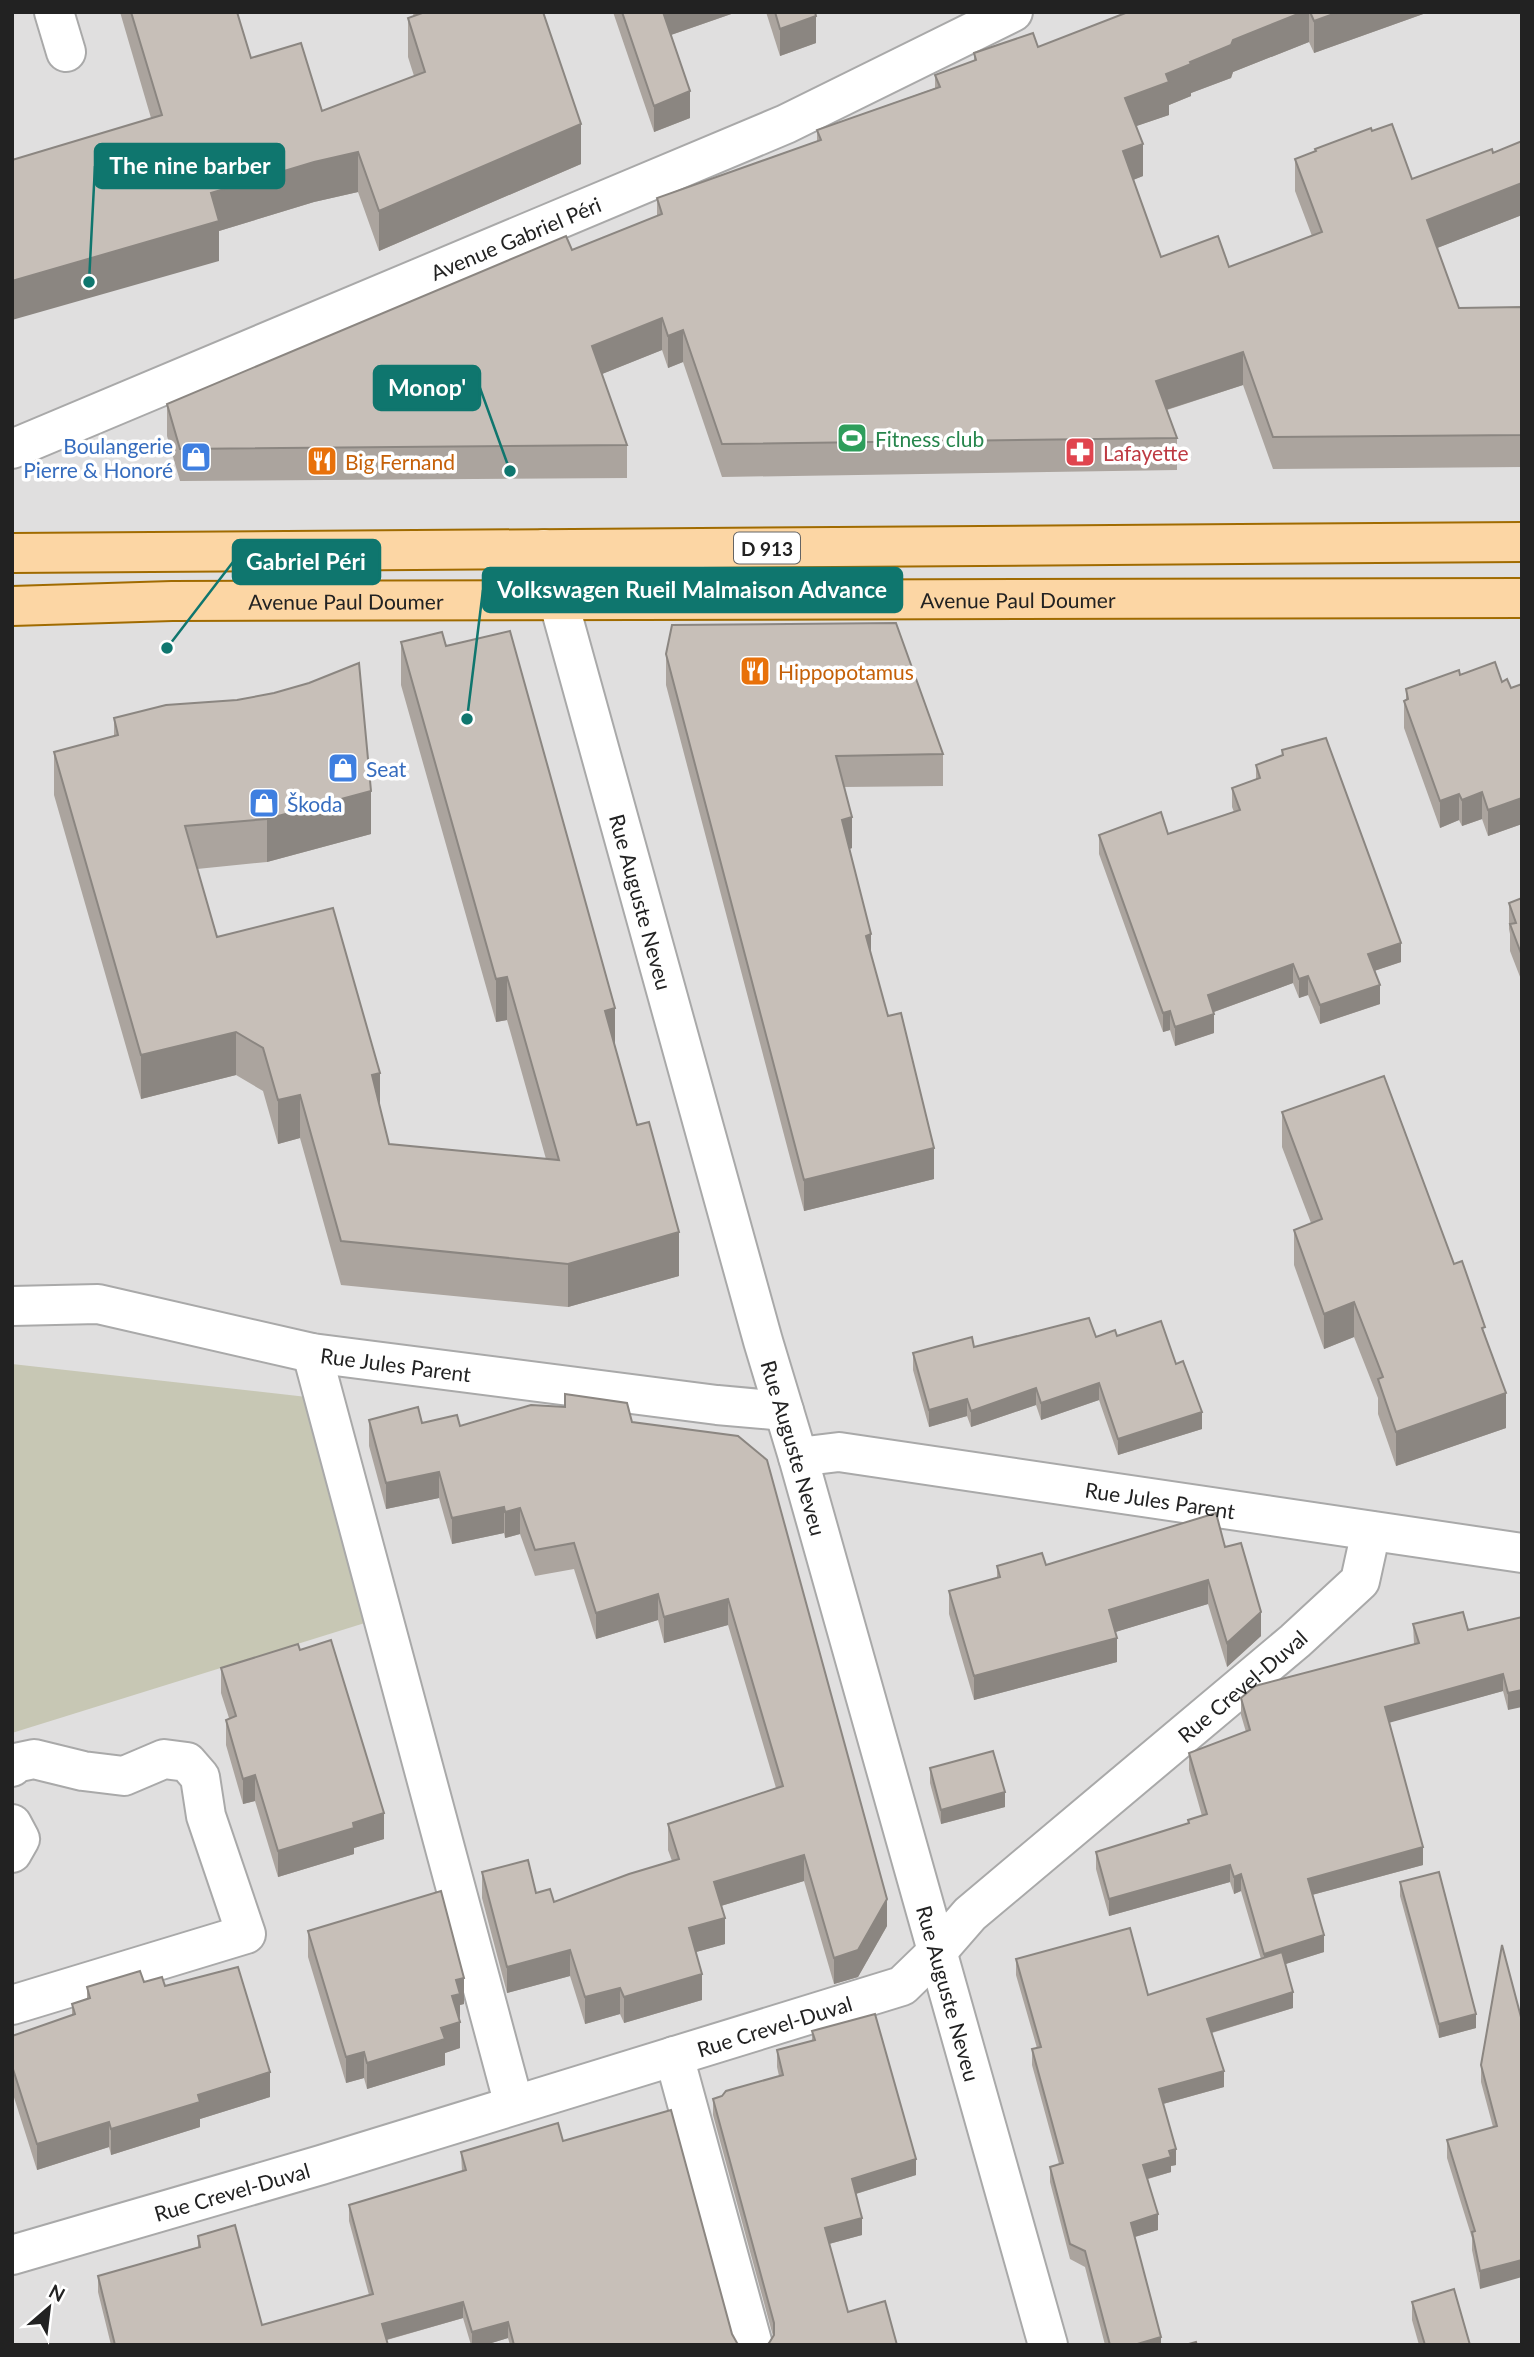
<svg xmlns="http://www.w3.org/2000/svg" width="1534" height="2357" viewBox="0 0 1534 2357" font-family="Lato,sans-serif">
  <rect width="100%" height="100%" fill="#f2efe9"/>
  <rect fill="#e0dfdf" x="12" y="12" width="1510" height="2333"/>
  <path fill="#c7c7b4" d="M12,1364L307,1397L368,1622L12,1733Z"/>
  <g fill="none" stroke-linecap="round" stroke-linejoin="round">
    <g stroke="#a9a9a9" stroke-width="42">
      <g id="street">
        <path d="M54,12L66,52"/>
        <path id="s1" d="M12,449L786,124L1013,12"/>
        <path id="s2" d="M544,549L763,1341L798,1457L1048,2345"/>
        <path id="s3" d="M12,1306L98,1304L312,1353L717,1405L784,1411"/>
        <path d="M312,1353L514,2105"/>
        <path id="s4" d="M798,1457L839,1452L1522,1553"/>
        <path d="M12,1767L15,1763L34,1759L83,1771L124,1776L164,1759L187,1762L200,1777L206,1816L246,1934L12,2005"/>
        <path d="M12,1824L20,1839L12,1853"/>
        <path d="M674,2056L753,2345"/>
        <path id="s5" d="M12,2255L321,2165L902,1986L936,1953L970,1914L1295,1641L1360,1581L1371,1531"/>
      </g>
    </g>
    <g stroke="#a06b00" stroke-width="42">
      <g id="primary">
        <path d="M12,553L1522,542"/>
        <path id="s6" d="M12,606L172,601L1522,598"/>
      </g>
    </g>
    <use href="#street" stroke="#fff" stroke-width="38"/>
    <use href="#primary" stroke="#fcd6a4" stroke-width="38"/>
  </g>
  <g fill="#aba49e">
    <path d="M120,12H237L251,58L322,111L414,76L408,57V18L414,16L412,12H543L581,164L379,251L358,192L314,202L219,231V261L151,118Z"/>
    <path d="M613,12H737L671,35L690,118L654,132Z"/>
    <path d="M766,12H815L816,43L780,56Z"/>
    <path d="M1128,12H1426V13L1314,53L1309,42L1233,72L1231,78L1191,93V96L1169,105V115L1136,126L1143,176L1133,180L1161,257L1229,267L1312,236L1295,191V159L1315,152V149L1372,131L1412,179L1493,153L1522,141V215L1437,248L1459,308L1522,307V467L1273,469L1243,385L1167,410L1177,438V470L722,477L683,362L668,368L662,350L602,374L627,445V478L180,481L167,436V404L572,250L657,216V198L817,141V130L935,88V75L974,61V53L1038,47Z"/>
    <path d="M401,642L446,646L615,1048L679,1276L568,1307L341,1285L300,1138L278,1144L263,1091L236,1075L141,1099L54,795V752L114,736V718L371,834L267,862L197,869L217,937L380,1106L389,1144L546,1159L507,1020L496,1022L401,685Z"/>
    <path d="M666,654L943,754V786L844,787L852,848L850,849L871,957L934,1179L804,1211L666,685Z"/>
    <path d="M1460,675L1502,682L1511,688L1522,684V824L1488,836L1482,819L1462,826L1459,820L1440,828L1404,728V701L1406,700V689Z"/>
    <path d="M1282,750L1401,962L1374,971L1380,1004L1320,1024L1308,995L1299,998L1293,983L1214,1012V1033L1175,1046L1170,1030L1163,1032L1099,854V835L1168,834L1234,812L1232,807V788L1256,779V765L1282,756Z"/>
    <path d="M1522,898V982L1510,951V934L1509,929V903Z"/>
    <path d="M1282,1112L1454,1264L1485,1334L1506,1428L1396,1466L1378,1414V1398L1354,1337L1324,1349L1294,1265V1230L1311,1223L1282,1147Z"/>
    <path d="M1117,1336L1176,1364L1202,1429L1118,1455L1099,1400L1041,1420L1036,1405L971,1427L967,1416L929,1427L913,1370V1353Z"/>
    <path d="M565,1394L632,1422L738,1436L887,1926L858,1977L834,1984L804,1881L721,1906L725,1944L696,1952L702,2000L624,2023L620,2014L585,2024L570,1976L507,1993L482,1898V1872L536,1893L554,1902L672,1861L668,1850V1824L776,1788L728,1625L664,1643L658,1620L596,1639L574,1569L535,1576L520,1534L505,1538L504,1533L452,1544L439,1498L386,1509L369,1446V1420L460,1426L565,1407Z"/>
    <path d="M1225,1547L1261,1636L1227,1667L1208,1604L1115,1632L1117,1662L974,1700L949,1614V1591L997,1578V1566L1046,1565Z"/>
    <path d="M1522,1617L1508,1710L1503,1691L1389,1722L1423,1865L1312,1895L1324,1952L1285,1964L1293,2008L1212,2033L1224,2087L1163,2104L1176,2165L1171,2166V2172L1148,2179L1158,2230L1135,2237L1161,2345H1105L1085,2267L1070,2259L1050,2182V2167L1059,2164L1032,2065V2049L1037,2048L1016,1975V1959L1148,1995L1261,1959L1241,1891L1234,1894L1230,1882L1109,1916L1096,1869V1852L1188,1823V1820L1202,1816L1189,1770V1753L1246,1732L1241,1715V1698L1414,1644L1413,1624L1468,1630Z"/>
    <path d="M300,1650L384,1839L354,1848V1854L278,1877L255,1801L243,1804L226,1745V1720L229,1718L221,1693V1668Z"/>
    <path d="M930,1768L1005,1807L941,1824L930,1783Z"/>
    <path d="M1400,1882L1476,2028L1439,2038L1400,1896Z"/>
    <path d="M308,1931L464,2004L460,2005V2048L445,2053V2065L367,2089L364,2078L346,2083L308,1957Z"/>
    <path d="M144,1982L165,1986L270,2097L200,2119V2127L111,2155L109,2147L37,2170L12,2091V2036L72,2015V2004L87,2000V1987Z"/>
    <path d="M1522,2021L1480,2289L1472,2250V2238L1447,2158V2140L1493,2127L1481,2082V2065Z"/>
    <path d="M812,2031L916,2175L856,2194L862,2235L829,2244L848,2312L769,2343L773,2336L713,2115V2099L779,2076L777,2067V2050L812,2041Z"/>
    <path d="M563,2141L732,2334L737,2343L739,2345H510L508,2338L485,2345H471L463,2318L387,2340L388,2345H111L98,2292V2276L198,2247V2236L262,2325L369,2295L349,2221V2205L462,2172L461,2152Z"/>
    <path d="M1412,2302L1470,2345H1419L1412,2320Z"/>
  </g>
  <g fill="#8b8681">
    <path d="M662,12H737L662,38Z"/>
    <path d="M1303,12H1309V42L1233,72L1231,78L1191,93V96L1169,105V115L1125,130V98L1166,74L1233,40Z"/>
    <path d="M1339,12H1426V13L1314,53V21Z"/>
    <path d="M816,16V43L780,56V29Z"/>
    <path d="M690,91V118L654,132V106Z"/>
    <path d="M581,124V164L379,251V211Z"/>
    <path d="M1143,144V176L1123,184V151Z"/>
    <path d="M358,152V192L314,202L219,231V261L12,320V281L211,193L314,162Z"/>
    <path d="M1522,183V215L1427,252V220Z"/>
    <path d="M662,318V350L592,378V346Z"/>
    <path d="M683,330V362L668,368V336Z"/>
    <path d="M1243,352V385L1156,413V381Z"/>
    <path d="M371,791V834L267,862V819Z"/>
    <path d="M1482,792V819L1462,826V800Z"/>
    <path d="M1459,794V820L1440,828V801Z"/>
    <path d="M1522,798V824L1488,836V810Z"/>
    <path d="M852,817V848L842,851V820Z"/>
    <path d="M871,934V965L866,936Z"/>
    <path d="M1401,943V962L1368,973V954Z"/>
    <path d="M1293,964V983L1208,1014V995Z"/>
    <path d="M1308,976V995L1299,998V979Z"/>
    <path d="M507,977V1020L496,1022V979Z"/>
    <path d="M1380,985V1004L1320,1024V1005Z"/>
    <path d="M615,1008V1051L605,1011Z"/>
    <path d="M1170,1011V1030L1163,1032V1013Z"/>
    <path d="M1214,1014V1033L1175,1046V1027Z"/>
    <path d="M236,1032V1075L141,1099V1055Z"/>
    <path d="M380,1073V1117L372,1075Z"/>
    <path d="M300,1095V1138L278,1144V1100Z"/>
    <path d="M934,1148V1179L804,1211V1180Z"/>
    <path d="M679,1232V1276L568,1307V1264Z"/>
    <path d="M1354,1302V1337L1324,1349V1314Z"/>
    <path d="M1099,1383V1400L1041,1420V1403Z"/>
    <path d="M1036,1388V1405L971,1427V1411Z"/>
    <path d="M1506,1393V1428L1396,1466V1432Z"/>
    <path d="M967,1399V1416L929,1427V1410Z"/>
    <path d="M1202,1412V1429L1118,1455V1439Z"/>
    <path d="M439,1472V1498L386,1509V1483Z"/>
    <path d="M504,1507V1533L452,1544V1518Z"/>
    <path d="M520,1508V1534L505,1538V1512Z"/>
    <path d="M1208,1580V1604L1109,1634V1610Z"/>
    <path d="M658,1594V1620L596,1639V1613Z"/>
    <path d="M728,1599V1625L664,1643V1617Z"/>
    <path d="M1261,1612V1636L1227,1667V1643Z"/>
    <path d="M1117,1638V1662L974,1700V1676Z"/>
    <path d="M1503,1674V1691L1385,1724V1707Z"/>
    <path d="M1522,1690V1707L1508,1710V1693Z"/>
    <path d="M255,1775V1801L243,1804V1779Z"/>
    <path d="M1005,1792V1807L941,1824V1810Z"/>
    <path d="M384,1813V1839L354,1848V1854L278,1877V1851L353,1823Z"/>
    <path d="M1423,1847V1865L1308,1896V1879Z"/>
    <path d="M804,1855V1881L714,1908V1882Z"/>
    <path d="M1230,1865V1882L1109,1916V1899Z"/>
    <path d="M1241,1874V1891L1234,1894V1877Z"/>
    <path d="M887,1899V1926L858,1977L834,1984V1958Z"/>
    <path d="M725,1918V1944L689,1954V1928Z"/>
    <path d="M1324,1935V1952L1264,1971V1954Z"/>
    <path d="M570,1950V1976L507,1993V1967Z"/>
    <path d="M702,1974V2000L624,2023V1997Z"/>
    <path d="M464,1978V2004L460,2005V2020L452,1996L456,1980Z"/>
    <path d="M620,1988V2014L585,2024V1997Z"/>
    <path d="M1293,1992V2008L1207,2034V2019Z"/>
    <path d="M1476,2014V2028L1439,2038V2024Z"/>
    <path d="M460,2022V2048L445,2053V2065L367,2089V2063L441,2028Z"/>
    <path d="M364,2052V2078L346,2083V2057Z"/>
    <path d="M1224,2071V2087L1159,2105V2089Z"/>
    <path d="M270,2072V2097L200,2119V2127L111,2155V2129L198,2095Z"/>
    <path d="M109,2122V2147L37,2170V2144Z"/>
    <path d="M1176,2149V2165L1171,2166V2172L1143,2180V2165Z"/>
    <path d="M916,2159V2175L852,2195V2179Z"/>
    <path d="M1158,2214V2230L1131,2238V2223Z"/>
    <path d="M862,2218V2235L825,2245V2228Z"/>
    <path d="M1522,2260V2277L1480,2289V2271Z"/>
    <path d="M463,2302V2318L382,2341V2324Z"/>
    <path d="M508,2322V2338L485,2345H472V2332Z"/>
    <path d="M1161,2337V2345H1134Z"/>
  </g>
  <g fill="#c7bfb8" stroke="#8b8681" stroke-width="2">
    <path d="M131,12H237L251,58L301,43L322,111L425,72L408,18L425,12H543L581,124L379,211L358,152L314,162L211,193L219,221L12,281V160L162,115Z"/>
    <path d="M622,12H663L690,91L654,106Z"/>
    <path d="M775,12H815L816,16L780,29Z"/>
    <path d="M1128,12H1303L1233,40L1231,45L1190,62L1191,64L1166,74L1169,82L1125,98L1143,144L1123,151L1161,257L1218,236L1229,267L1322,232L1295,159L1316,151L1315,149L1371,128L1372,131L1392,124L1412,179L1492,149L1493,153L1522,141V183L1427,220L1459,308L1522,307V435L1273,437L1243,352L1156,381L1177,438L722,444L683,330L668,336L662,318L592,346L627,445L180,449L167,404L566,236L572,250L662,214L657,198L821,140L817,130L940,87L935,75L976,60L974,53L1033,33L1038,47Z"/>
    <path d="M1310,12H1339L1314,21Z"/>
    <path d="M896,623L943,754L836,756L852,817L842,820L871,934L866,936L888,1016L901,1013L934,1148L804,1180L666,654L672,625Z"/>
    <path d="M510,631L615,1008L605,1011L637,1125L649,1122L679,1232L568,1264L341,1241L300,1095L278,1100L263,1048L236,1032L141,1055L54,752L118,735L114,718L166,705L237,700L274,693L309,683L359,663L371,791L267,819L185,826L217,937L333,908L380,1073L372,1075L389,1144L559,1160L507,977L496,979L401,642L442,632L446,646Z"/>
    <path d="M1495,662L1502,682L1507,679L1511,688L1522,684V798L1488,810L1482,792L1462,800L1459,794L1440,801L1404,701L1408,699L1406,689L1459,670L1460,675Z"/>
    <path d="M1326,738L1401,943L1368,954L1380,985L1320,1005L1308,976L1299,979L1293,964L1208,995L1214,1014L1175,1027L1170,1011L1163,1013L1099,835L1161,812L1168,834L1240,810L1232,788L1260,778L1256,765L1283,755L1282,750Z"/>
    <path d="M1522,898V956L1510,924L1516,923L1509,903Z"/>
    <path d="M1384,1076L1454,1264L1462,1261L1485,1327L1482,1328L1506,1393L1396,1432L1378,1379L1383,1377L1354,1302L1324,1314L1294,1230L1322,1219L1282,1112Z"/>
    <path d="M1089,1318L1096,1337L1115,1330L1117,1336L1161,1321L1176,1364L1183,1361L1202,1412L1118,1439L1099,1383L1041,1403L1036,1388L971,1411L967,1399L929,1410L913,1353L972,1337L974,1347Z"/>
    <path d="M565,1394L627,1403L632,1422L738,1436L767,1460L887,1899L858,1950L834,1958L804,1855L714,1882L725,1918L689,1928L702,1974L624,1997L620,1988L585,1997L570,1950L507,1967L482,1872L528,1860L536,1893L550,1889L554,1902L629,1874L679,1859L668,1824L783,1786L728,1599L664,1617L658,1594L596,1613L574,1543L535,1550L520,1508L505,1512L504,1507L452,1518L439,1472L386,1483L369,1420L418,1407L422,1423L457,1415L460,1426L531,1405L565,1407Z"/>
    <path d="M1216,1513L1225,1547L1241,1543L1261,1612L1227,1643L1208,1580L1109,1610L1117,1638L974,1676L949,1591L1000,1577L997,1566L1042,1553L1046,1565Z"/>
    <path d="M1463,1612L1468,1630L1522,1617V1690L1508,1693L1503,1674L1385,1707L1423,1847L1308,1879L1324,1935L1264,1954L1241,1874L1234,1877L1230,1865L1109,1899L1096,1852L1189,1823L1188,1820L1207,1814L1189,1753L1250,1730L1241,1698L1255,1686L1419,1643L1413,1624Z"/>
    <path d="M331,1640L384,1813L353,1823L354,1828L278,1851L255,1775L243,1779L226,1720L236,1716L221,1668L298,1644L300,1650Z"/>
    <path d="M993,1751L1005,1792L941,1810L930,1768Z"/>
    <path d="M1439,1872L1476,2014L1439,2024L1400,1882Z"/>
    <path d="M441,1891L464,1978L456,1980L460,1994L452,1996L460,2022L441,2028L445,2039L367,2063L364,2052L346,2057L308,1931Z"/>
    <path d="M1130,1928L1148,1995L1282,1952L1293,1992L1207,2019L1224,2071L1159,2089L1176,2149L1169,2151L1171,2157L1143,2165L1158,2214L1131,2223L1161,2337L1134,2345H1110L1085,2251L1070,2244L1050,2167L1063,2163L1032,2049L1041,2047L1016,1959Z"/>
    <path d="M1502,1945L1522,2021V2260L1480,2271L1472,2232L1475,2231L1447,2140L1497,2126L1481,2065Z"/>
    <path d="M238,1967L270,2072L198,2095L200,2102L111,2129L109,2122L37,2144L12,2066V2036L75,2014L72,2004L90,1998L87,1987L140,1971L144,1982L162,1977L165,1986Z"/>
    <path d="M875,2014L916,2159L852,2179L862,2218L825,2228L848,2312L885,2301L897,2345H767L769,2343L774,2335V2323L713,2099L722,2096L726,2091L783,2075L777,2050L815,2040L812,2031Z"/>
    <path d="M671,2110L732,2334L737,2343L739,2345H514L508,2322L472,2332L463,2302L382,2324L388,2345H115L98,2276L200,2247L198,2236L235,2225L262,2325L373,2294L349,2205L466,2170L461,2152L558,2123L563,2141Z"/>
    <path d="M1454,2289L1470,2345H1425L1412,2302Z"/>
    <path d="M1196,2342L1197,2345H1185Z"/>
  </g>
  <defs>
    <g id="stadium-square" transform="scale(1.575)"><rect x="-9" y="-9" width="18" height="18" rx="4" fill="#2e9e5b" stroke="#fff"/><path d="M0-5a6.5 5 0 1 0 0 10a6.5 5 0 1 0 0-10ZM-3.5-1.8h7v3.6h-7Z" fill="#fff"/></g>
    <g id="pharmacy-square" transform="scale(1.575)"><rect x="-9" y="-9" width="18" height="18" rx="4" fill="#e0444e" stroke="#fff"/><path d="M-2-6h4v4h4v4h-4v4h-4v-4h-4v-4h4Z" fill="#fff"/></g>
    <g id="shop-square" transform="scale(1.575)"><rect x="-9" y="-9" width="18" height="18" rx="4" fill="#3f7fe0" stroke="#fff"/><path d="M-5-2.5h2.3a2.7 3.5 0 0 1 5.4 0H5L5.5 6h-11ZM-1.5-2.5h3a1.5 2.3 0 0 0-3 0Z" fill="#fff"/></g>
    <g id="restaurant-square" transform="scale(1.575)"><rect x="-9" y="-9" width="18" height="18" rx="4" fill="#e8710a" stroke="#fff"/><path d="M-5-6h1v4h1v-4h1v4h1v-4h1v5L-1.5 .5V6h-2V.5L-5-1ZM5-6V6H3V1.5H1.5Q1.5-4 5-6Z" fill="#fff"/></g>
  </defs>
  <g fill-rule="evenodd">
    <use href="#stadium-square" x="852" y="438"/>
    <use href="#pharmacy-square" x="1080" y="452"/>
    <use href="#shop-square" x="196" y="457"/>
    <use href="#restaurant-square" x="322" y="461"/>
    <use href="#restaurant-square" x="755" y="671"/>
    <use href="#shop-square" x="343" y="768"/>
    <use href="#shop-square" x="264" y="803"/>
  </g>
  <g text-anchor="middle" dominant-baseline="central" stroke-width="7" stroke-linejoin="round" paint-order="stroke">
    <rect fill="#fff" stroke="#646464" stroke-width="2" x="734" y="532.5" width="66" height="31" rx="5"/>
    <g font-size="19" font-weight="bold" fill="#222">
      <text x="767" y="548">D 913</text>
    </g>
    <g font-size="21" fill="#222" stroke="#fff">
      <text stroke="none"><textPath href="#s1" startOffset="546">Avenue Gabriel Péri</textPath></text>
      <text stroke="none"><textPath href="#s6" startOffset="1006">Avenue Paul Doumer</textPath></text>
      <text stroke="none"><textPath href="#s6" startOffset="334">Avenue Paul Doumer</textPath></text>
      <text stroke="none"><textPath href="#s2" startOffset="366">Rue Auguste Neveu</textPath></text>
      <text stroke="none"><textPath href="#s3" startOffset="390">Rue Jules Parent</textPath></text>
      <text stroke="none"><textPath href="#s2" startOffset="933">Rue Auguste Neveu</textPath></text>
      <text stroke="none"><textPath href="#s4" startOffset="366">Rue Jules Parent</textPath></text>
      <text stroke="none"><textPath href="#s5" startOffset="1384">Rue Crevel-Duval</textPath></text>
      <text stroke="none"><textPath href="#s2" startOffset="1500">Rue Auguste Neveu</textPath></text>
      <text stroke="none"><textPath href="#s5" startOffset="796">Rue Crevel-Duval</textPath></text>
      <text stroke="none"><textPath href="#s5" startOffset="229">Rue Crevel-Duval</textPath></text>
    </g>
    <g font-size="21" fill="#27864d" stroke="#fff" text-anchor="start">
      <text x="875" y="438">Fitness club</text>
    </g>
    <g font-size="21" fill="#366cbe" stroke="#fff" text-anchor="start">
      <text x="173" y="445" text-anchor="end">Boulangerie<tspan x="173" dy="24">Pierre &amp; Honoré</tspan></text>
      <text x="366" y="768">Seat</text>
      <text x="287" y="803">Škoda</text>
    </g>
    <g font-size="21" fill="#be3a42" stroke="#fff" text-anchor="start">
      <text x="1103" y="452">Lafayette</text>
    </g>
    <g font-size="21" fill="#c56008" stroke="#fff" text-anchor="start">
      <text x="345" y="461">Big Fernand</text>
      <text x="778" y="671">Hippopotamus</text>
    </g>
  </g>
  <path fill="none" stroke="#0f766e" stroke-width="2.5" d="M89 282L95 166M510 471L480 388M167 648L233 562M467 719L483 590"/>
  <g fill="#0f766e" stroke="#fff" stroke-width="2.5">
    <circle cx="89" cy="282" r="7"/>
    <circle cx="510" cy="471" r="7"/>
    <circle cx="167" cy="648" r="7"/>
    <circle cx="467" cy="719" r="7"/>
  </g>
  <g fill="#0f766e" stroke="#0f766e" stroke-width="2.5">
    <rect x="95" y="144" width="189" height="44" rx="7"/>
    <rect x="374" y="366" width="106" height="44" rx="7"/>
    <rect x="233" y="540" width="147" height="44" rx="7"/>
    <rect x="483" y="568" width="419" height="44" rx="7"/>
  </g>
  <g font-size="23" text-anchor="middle" font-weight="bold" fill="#fff">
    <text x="190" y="174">The nine barber</text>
    <text x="427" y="396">Monop'</text>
    <text x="306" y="570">Gabriel Péri</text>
    <text x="692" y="598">Volkswagen Rueil Malmaison Advance</text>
  </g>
  <rect width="1534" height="2357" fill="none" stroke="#222222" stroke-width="28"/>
  <g transform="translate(49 2308) rotate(28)" stroke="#ffffff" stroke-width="5" paint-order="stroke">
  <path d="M0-5L12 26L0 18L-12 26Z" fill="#222222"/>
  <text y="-10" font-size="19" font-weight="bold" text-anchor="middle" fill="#222222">N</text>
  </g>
</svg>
